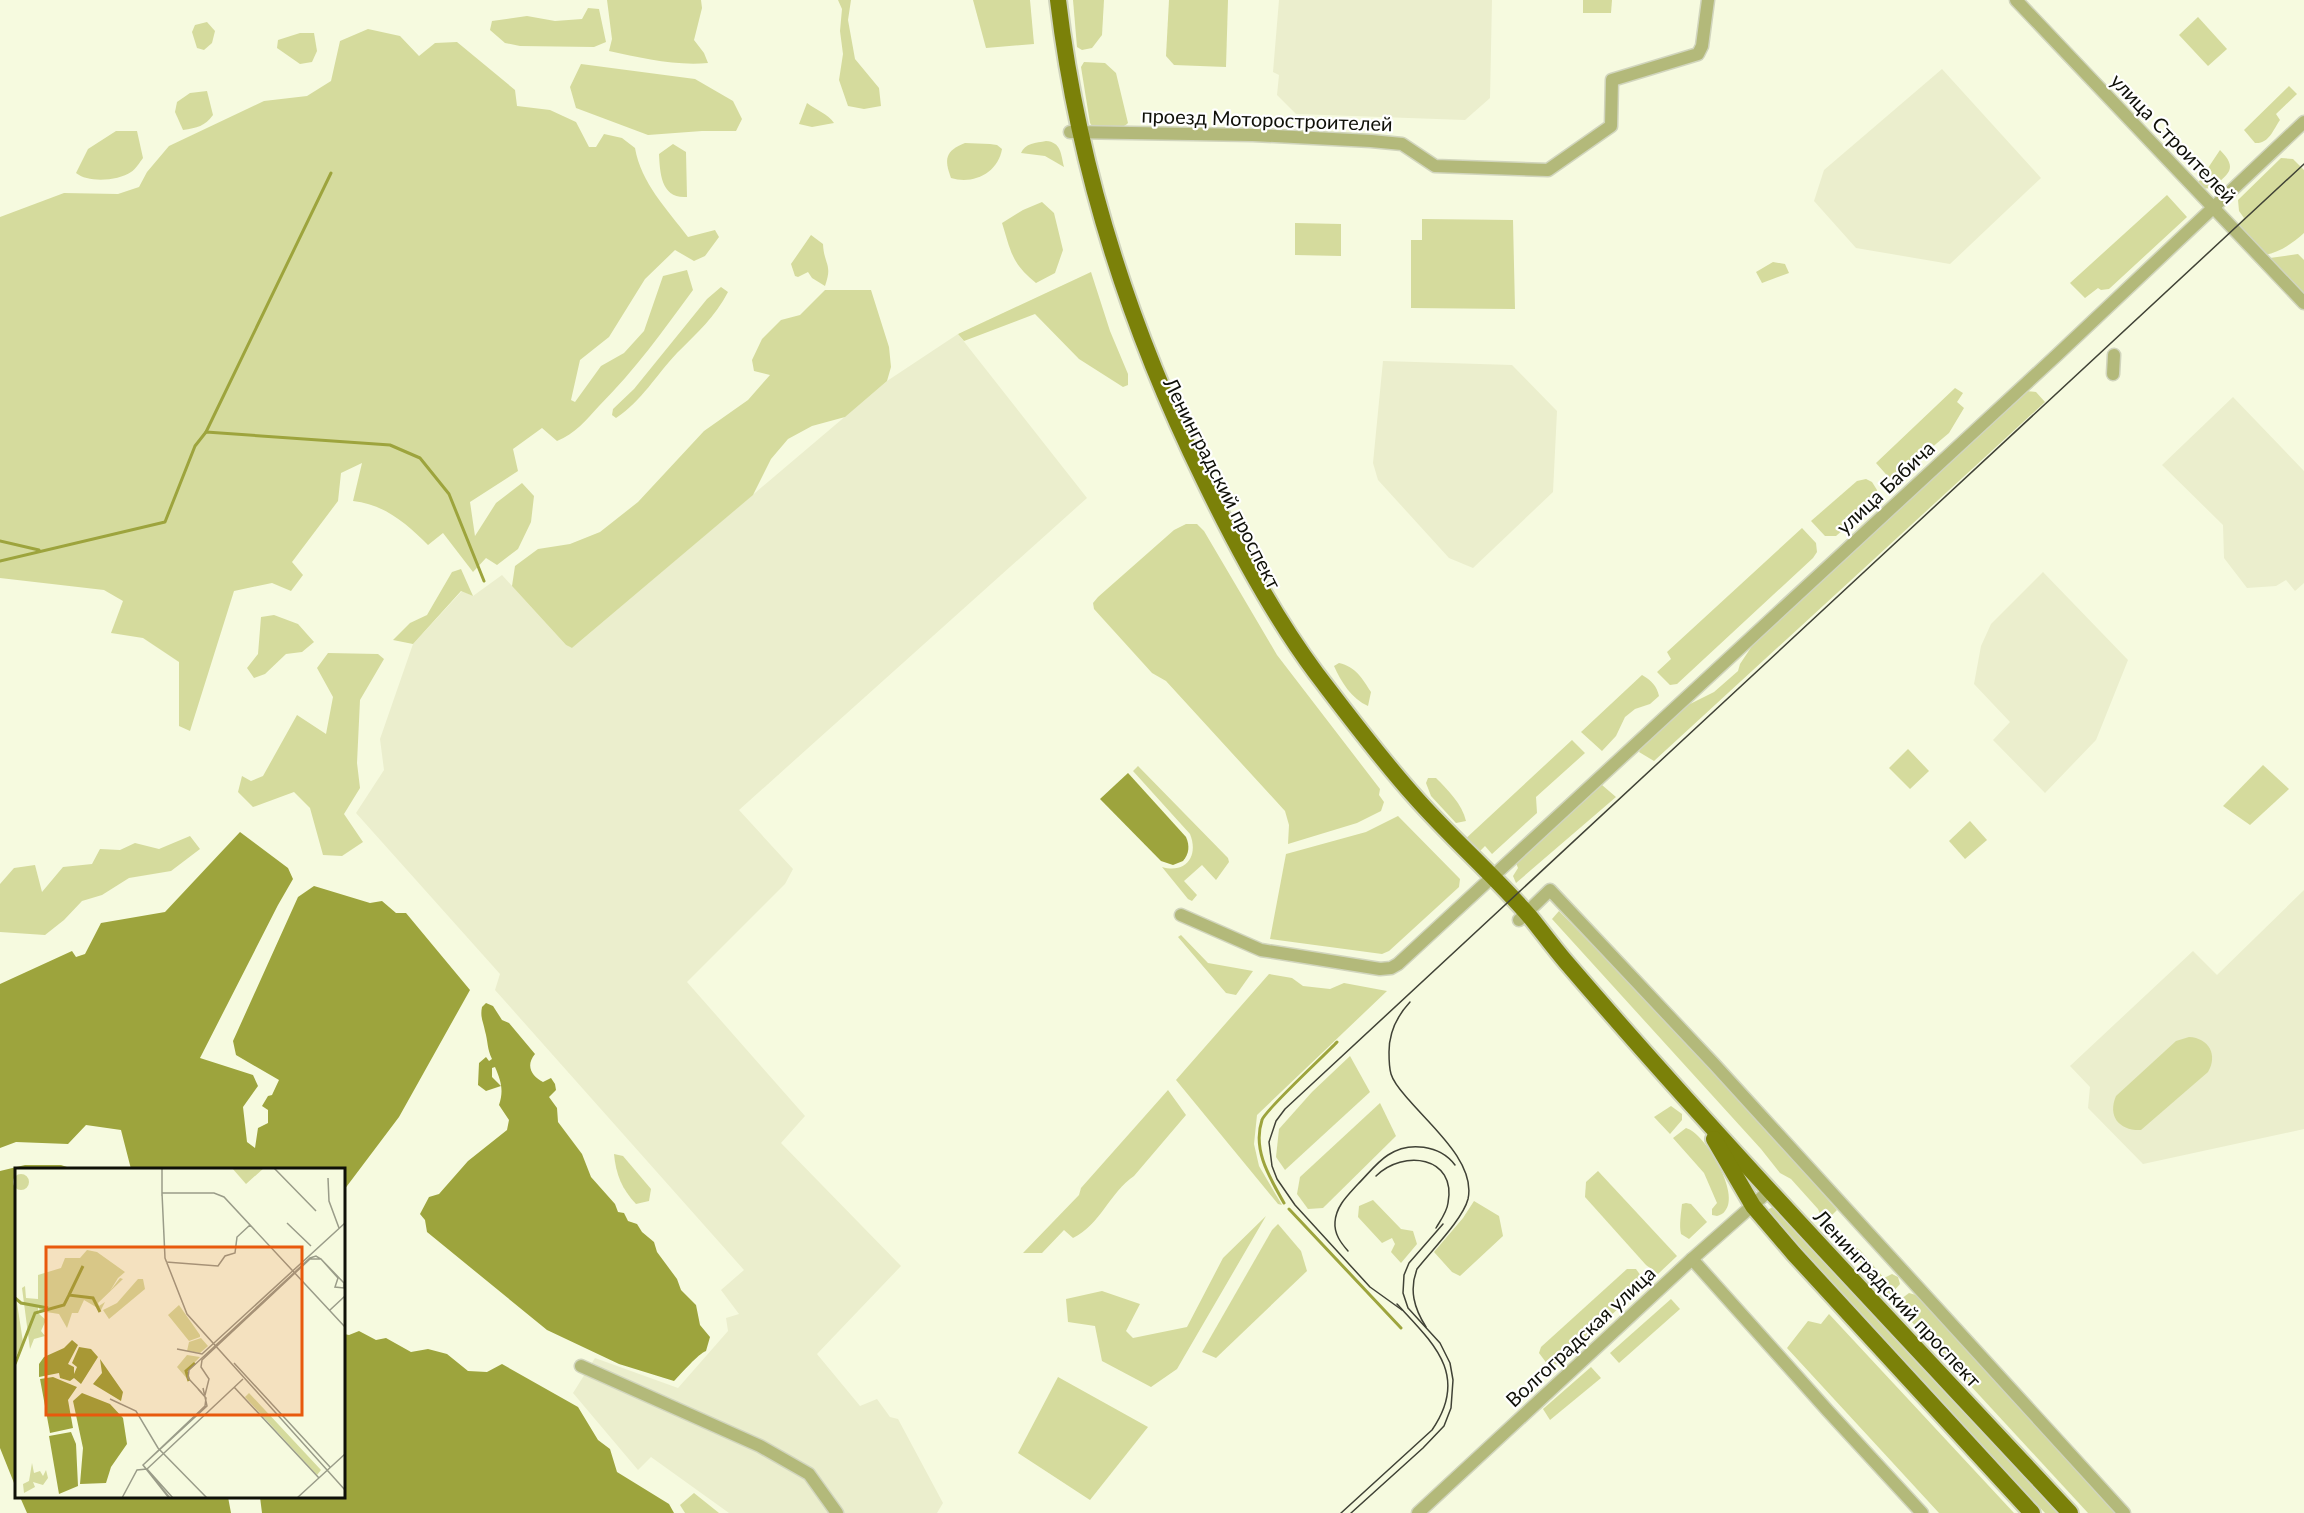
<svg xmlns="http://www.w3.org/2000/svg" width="2304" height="1513" viewBox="0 0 2304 1513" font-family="Lato,sans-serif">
  <rect width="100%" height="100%" fill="#f6fadf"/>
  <g fill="#ebeecd">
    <path d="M1279,0H1492L1490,98L1465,120L1296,114L1277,95L1279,75L1273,72Z"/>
    <path d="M1942,69L2041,178L1950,264L1856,248L1814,201L1824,170Z"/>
    <path d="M958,334L1087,498L739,810L793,869L785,884L687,982L805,1116L781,1143L901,1266L817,1354L860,1406L877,1399L890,1417L898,1419L943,1503L937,1513H729L651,1457L638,1470L573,1393L595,1358L678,1388L728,1331L726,1318L739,1314L721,1290L744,1270L495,990L500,974L356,813L384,770L380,739L413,644L462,591L473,596L502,575L566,645L572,648L887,381Z"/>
    <path d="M1383,361L1512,365L1557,411L1553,492L1473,568L1449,558L1378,480L1373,463Z"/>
    <path d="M2233,397L2304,471V583L2295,591L2286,580L2276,586L2247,588L2224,558L2223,525L2162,465Z"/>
    <path d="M2043,572L2128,660L2096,740L2045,793L1993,740L2010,722L1974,684L1981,646L1991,624Z"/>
    <path d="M2304,890V1129L2143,1164L2088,1108L2090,1087L2070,1066L2193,951L2217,975Z"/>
  </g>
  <g fill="#d5db9d">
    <path d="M607,0H701L702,8L694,40L704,53L708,63C675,66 641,58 609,51L612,39Z"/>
    <path d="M838,0H851L848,20L855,59L879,88L881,106L864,109L848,106L839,80L843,54L840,31L842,9Z"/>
    <path d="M973,0H1030L1034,44L986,48Z"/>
    <path d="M1073,0H1104L1102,35L1092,48L1082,50L1077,47Z"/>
    <path d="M1169,0H1228L1226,67L1174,65L1166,56Z"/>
    <path d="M1583,0H1612L1611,13H1583Z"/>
    <path d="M588,8L599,9L606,42L594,47L520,46L505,43L490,30L492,21L527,16L555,21L582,19Z"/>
    <path d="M2198,17L2227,49L2208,66L2179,35Z"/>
    <path d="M207,22L215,31L212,43L204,50L197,48L192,32L195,25Z"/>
    <path d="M368,29L400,36L419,56L435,43L457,42L515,90L517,106L550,110L576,122L589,147H596L604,134L622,138L635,148C641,183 667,209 688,237L715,230L719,237L705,256L694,261L675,250L645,279L609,337L580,360L571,400L575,402L601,366L624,353L644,331L663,276L687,270L693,290C663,331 635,370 599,406C586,420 575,434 557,441L542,428L513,449L518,471L470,502L475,536L496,503L522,483L534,496L531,522L518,549L497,565L486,558L473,572L443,533L428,545C407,524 384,504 353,501L362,463L341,473L338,501L292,562L303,575L291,591L272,583L234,591L190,731L179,726V662L143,638L111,633L123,601L104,590L0,578V217L64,193L118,194L139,187L147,172L169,146L264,101L307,96L331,81L340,41Z"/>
    <path d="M300,33H314L317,51L312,62L300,64L277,48L278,40Z"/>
    <path d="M1084,62L1105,63L1116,73L1128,123C1119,132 1105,127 1092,126L1090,123L1081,67Z"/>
    <path d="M581,64L695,79L733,101L742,119L736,131H702L648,135L576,108L570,87Z"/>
    <path d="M2289,86L2297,94L2276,114L2280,120C2273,130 2269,144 2255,143L2244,130Z"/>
    <path d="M207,91L213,115C205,126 197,128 183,130L175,112L177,102L190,93Z"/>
    <path d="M807,103C816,110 828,114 834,123L812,127L799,124Z"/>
    <path d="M116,131H137L143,158C140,162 135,170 131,172C118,181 88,183 76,173L88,149Z"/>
    <path d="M1046,141C1061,142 1061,154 1064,167L1045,156L1021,153C1025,143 1036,143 1046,141Z"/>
    <path d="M965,143L990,144L997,145L1002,149C998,173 973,185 951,178C944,159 945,151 965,143Z"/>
    <path d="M673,144L686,152L687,197C661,199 660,173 659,154Z"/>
    <path d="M2220,150C2239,169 2228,174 2212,188L2199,189L2196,186Z"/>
    <path d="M2281,158L2293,159L2304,170V233C2293,243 2280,252 2265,255L2238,225L2244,218L2239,211L2238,200Z"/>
    <path d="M2167,195L2187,217L2109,289L2101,290L2098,288L2085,298L2070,283Z"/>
    <path d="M1042,202L1054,213L1063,250L1055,273L1036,283C1012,264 1011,252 1002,223L1023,210Z"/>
    <path d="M1422,219L1513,220L1515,309L1411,308V240H1422Z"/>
    <path d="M1295,223L1341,224V256L1295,255Z"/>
    <path d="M811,235L823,244C824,265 833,264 825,286L812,278L808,272L798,277L795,276L791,264Z"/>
    <path d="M2298,254L2304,260V293L2270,258Z"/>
    <path d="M1773,262L1785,264L1789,273L1762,283L1756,272Z"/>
    <path d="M1091,272L1110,331L1128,374V385L1123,387L1079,359L1035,314L964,341L958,334Z"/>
    <path d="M721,287L728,292C715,317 697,333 677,353C656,375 642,401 616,418L612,415L613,409L634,389L707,299Z"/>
    <path d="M825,290H871L889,347L891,367L887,381L845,417L812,426L788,439L771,459L753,495L572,648L566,645L512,586L515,566L538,549L570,544L600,532L638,502L704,431L748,400L770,375L754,371L752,360L762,339L781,320L800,315Z"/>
    <path d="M1955,388L1963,393L1957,402L1964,408L1949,433L1892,481L1876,463Z"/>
    <path d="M2026,391L2036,392L2045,402L1654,761L1639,752L1641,748L1686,706L1714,692L1738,671L1740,664L1754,643Z"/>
    <path d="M1866,479L1872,482L1877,490L1874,503L1836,536H1825L1811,521L1857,481Z"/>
    <path d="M1186,524H1197L1204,531L1277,655L1380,789L1379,795L1384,802L1381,811L1357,823L1288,844L1289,825L1285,811L1166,681L1152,673L1094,609L1093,603L1098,597L1174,530Z"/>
    <path d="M1802,528L1816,543L1817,552L1813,558L1677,684L1670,685L1657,672L1671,659L1667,652Z"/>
    <path d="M461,569L473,596L461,591L413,644L393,640L410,623L427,615L452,572Z"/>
    <path d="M274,615L298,624L314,642L302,652L286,654L265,674L254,678L247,668L258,654L261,617Z"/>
    <path d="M328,653L378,654L384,659L360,700L357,763L360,788L344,814L363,842L342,856L323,855L310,808L294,792L253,807L238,792L242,776L251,781L263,776L297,715L326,734L333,697L317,668Z"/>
    <path d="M1339,663C1356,667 1362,678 1371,692L1368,706C1352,699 1341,682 1334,666Z"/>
    <path d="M1642,675C1651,680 1657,686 1659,696L1650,704L1635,709L1625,717L1616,736L1602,751L1581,732Z"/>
    <path d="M1572,740L1585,753L1536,797L1537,813L1492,854L1485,846L1475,856L1462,842Z"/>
    <path d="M1908,749L1929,771L1910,789L1889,768Z"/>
    <path d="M2263,765L2289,789L2250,825L2223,806Z"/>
    <path d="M1138,766L1228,858L1229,862L1216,880L1202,865L1184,881L1197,895L1192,901L1188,899L1162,867C1186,874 1199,856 1190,834L1133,771Z"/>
    <path d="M1428,778H1436C1448,790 1462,804 1466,821L1456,823L1431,796L1426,783Z"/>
    <path d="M1602,785L1616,797L1516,883L1513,876L1518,868L1516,863Z"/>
    <path d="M1398,816L1460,879L1459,887L1389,951L1382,954L1270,939L1286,854L1366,832Z"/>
    <path d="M1970,821L1987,840L1965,859L1949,841Z"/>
    <path d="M190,836L200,849L171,871L129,878L102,895L82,901L64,920L45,935L0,932V884L14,868L35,865L42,892L63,867L92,864L100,849L120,850L135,843L159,849Z"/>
    <path d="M1559,911L1711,1067L1837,1210L1824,1223L1818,1209L1791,1179L1780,1173L1761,1149L1552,919Z"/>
    <path d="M1181,935L1208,963L1253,971L1236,995L1226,993L1178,937Z"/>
    <path d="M1269,974L1292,978L1303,986L1330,989L1344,983L1387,991L1257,1115L1254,1144L1259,1166L1282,1205L1278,1204L1176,1080Z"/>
    <path d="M2189,1037C2209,1038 2218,1055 2208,1072L2141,1130C2120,1131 2107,1117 2116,1096L2176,1041Z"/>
    <path d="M1350,1056L1370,1092L1285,1170L1276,1157L1279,1129L1312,1092Z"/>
    <path d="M1168,1090L1186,1115L1134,1176C1110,1192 1101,1224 1073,1238L1064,1230L1042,1253H1023L1079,1195L1081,1188Z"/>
    <path d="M1380,1103L1396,1136L1323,1208L1308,1209L1297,1194L1300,1177Z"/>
    <path d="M1671,1106L1682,1114V1120L1670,1134L1654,1117Z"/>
    <path d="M1686,1128C1705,1133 1741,1194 1725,1211C1723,1214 1720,1215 1717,1216L1712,1215V1209L1717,1203L1704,1173L1673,1138Z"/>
    <path d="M614,1154L623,1156L651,1189L649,1201L636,1204C622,1189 616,1175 614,1154Z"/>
    <path d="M1598,1171L1677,1256L1658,1274L1646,1265L1585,1197L1586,1182Z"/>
    <path d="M1373,1200L1401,1229L1413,1231L1417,1244L1401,1263L1391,1252L1395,1244L1392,1238L1382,1243L1358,1217L1359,1206Z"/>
    <path d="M1474,1201L1499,1216L1503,1236L1460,1276L1452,1272L1434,1252L1463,1218Z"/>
    <path d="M1686,1203L1691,1204L1707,1222L1689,1239L1681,1234C1679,1225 1681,1214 1682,1204Z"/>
    <path d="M1773,1207L1776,1209L2058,1513H2045L1796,1245L1769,1213V1209Z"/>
    <path d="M1266,1216L1177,1369L1151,1387L1102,1361L1095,1326L1068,1322L1066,1299L1102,1291L1140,1304L1126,1331L1133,1338L1187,1327L1223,1258Z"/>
    <path d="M1278,1224L1301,1251L1307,1271L1216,1358L1202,1352L1272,1230Z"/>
    <path d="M1847,1242L1860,1250L1884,1278L1892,1274L1898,1277L1900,1284L1891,1294C1889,1294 1884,1292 1882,1291C1878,1288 1848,1246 1847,1242Z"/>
    <path d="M1627,1269H1636L1646,1283L1558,1364L1548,1365L1539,1353L1541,1347Z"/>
    <path d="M1909,1293L1916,1295L2117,1513H2088L1898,1307L1901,1299Z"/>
    <path d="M1671,1299L1680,1309L1619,1363L1610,1353Z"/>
    <path d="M1829,1314L2014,1513H1939L1787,1348L1808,1321L1821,1324Z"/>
    <path d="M1591,1367L1601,1378L1550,1420L1543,1409Z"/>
    <path d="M1058,1377L1148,1427L1090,1500L1018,1453Z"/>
    <path d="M694,1493L719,1513H685L680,1505Z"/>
  </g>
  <g fill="#9da43d">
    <path d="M1128,773L1186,837C1190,846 1189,854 1183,861L1173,865L1161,861L1100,799Z"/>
    <path d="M240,832L288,868L293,879L278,905L200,1058L253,1075L258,1086L243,1107L247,1142L255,1148L258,1128L268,1123V1110L262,1106L268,1096L272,1095L279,1080L236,1055L233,1041L298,897L314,886L370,903L382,901L396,913H406L470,990L399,1117L344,1190V1170L131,1169L121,1130L86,1125L68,1144L16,1142L0,1148V984L72,951L76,957L85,954L101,923L165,912Z"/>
    <path d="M486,1003L493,1006L502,1020L509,1023L535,1054C525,1066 532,1076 543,1082L551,1078L555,1084L556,1090L549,1097L557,1108L558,1122L582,1154L591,1177L615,1204L618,1212L624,1213L628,1221L637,1224L642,1232L654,1242L657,1252L677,1279L681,1290L696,1305L700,1325L710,1337L706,1351C698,1354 682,1373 674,1381L619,1364L547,1330L427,1232L425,1220L420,1214L429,1197L439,1194L468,1161L507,1130L509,1120L499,1105C504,1090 501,1081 495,1067L492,1068V1077L501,1086L486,1091L478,1085L479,1063L486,1057L489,1061L492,1059C487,1049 488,1041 485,1031C483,1021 480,1017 482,1007Z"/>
    <path d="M25,1165H61L73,1169L16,1170V1488L0,1448V1171Z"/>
    <path d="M359,1331L376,1340L386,1338L411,1352L428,1349L447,1354L468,1371L487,1372L502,1364L578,1407L598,1440L610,1449L617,1472L669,1504L674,1513H262L260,1497L344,1496V1334L349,1335Z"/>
    <path d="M20,1497H228L231,1513H27Z"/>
  </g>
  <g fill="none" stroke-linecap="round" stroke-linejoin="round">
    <g stroke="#9da43d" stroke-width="3">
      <path d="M206,432L331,173"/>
      <path d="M0,541L39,550"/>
      <path d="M0,561L165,522L195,446L206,432L390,445L420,458L449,494L484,581"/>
      <path d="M1284,1203C1270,1178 1252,1150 1262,1120C1264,1111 1326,1054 1337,1042"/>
      <path d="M1289,1209L1401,1328"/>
    </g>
    <g stroke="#d1d5bd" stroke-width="15">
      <g id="minor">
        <path d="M2016,0L2304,303"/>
        <path d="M1070,132L1253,135L1371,141L1402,144L1435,166L1548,170L1611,126L1612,80L1698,54L1702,46L1708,0"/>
        <path d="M2113,374L2114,355"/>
        <path d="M1181,915L1261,950L1380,969L1391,968L1398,964L2057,355L2304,122"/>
        <path d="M1519,920L1550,890L1714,1064L2124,1513"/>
        <path d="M1692,1259L1828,1411L1922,1513"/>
        <path d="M581,1366L760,1446L809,1474L837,1513"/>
        <path d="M1418,1513L1692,1259L1770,1190"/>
      </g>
    </g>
    <g stroke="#d1d5bd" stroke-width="20">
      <g id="major">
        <path d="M1058,0C1078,169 1129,327 1204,480C1236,546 1272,614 1316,673C1348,715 1380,758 1415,797C1452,839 1495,876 1531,918C1543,933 1554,948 1566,962C1728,1151 1901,1331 2070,1513"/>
        <path d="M1714,1139L1753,1206L1794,1254L2032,1513"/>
      </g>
    </g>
    <use href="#minor" stroke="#b3b97a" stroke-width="12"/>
    <use href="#major" stroke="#7b8109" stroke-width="16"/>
    <g stroke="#404236" stroke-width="1.5">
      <path d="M1410,1002C1397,1016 1389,1032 1389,1052C1389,1059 1389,1067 1391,1074C1394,1084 1403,1093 1409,1100C1431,1126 1476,1163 1468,1199C1463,1219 1431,1251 1417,1269C1409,1290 1414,1308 1426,1327"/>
      <path d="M1376,1176C1403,1149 1457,1156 1448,1203C1447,1212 1440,1221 1436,1228"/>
      <path d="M1348,1251C1341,1243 1334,1234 1335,1222C1336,1206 1348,1195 1358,1184C1368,1174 1377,1162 1388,1155C1409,1141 1440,1145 1455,1165"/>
      <path d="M1402,1310L1370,1287L1295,1205L1277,1179L1272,1166L1269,1142L1276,1121L1285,1109L2304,164"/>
      <path d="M1341,1513L1432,1430C1470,1375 1433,1343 1397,1304"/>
      <path d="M1351,1513L1423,1448L1444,1426L1451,1408L1453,1380L1450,1363L1440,1343L1408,1308L1403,1293L1404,1275L1409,1263L1443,1224"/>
    </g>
  </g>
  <g text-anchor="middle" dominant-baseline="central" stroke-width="4.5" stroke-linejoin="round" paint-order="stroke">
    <g font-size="20" fill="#0f1008" stroke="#fff">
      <text transform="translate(1267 119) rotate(2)">проезд Моторостроителей</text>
      <text transform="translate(2174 138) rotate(46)">улица Строителей</text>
      <text transform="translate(1223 483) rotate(63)">Ленинградский проспект</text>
      <text transform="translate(1885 487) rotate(-43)">улица Бабича</text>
      <text transform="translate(1898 1298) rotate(47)">Ленинградский проспект</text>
      <text transform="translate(1580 1336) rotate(-43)">Волгоградская улица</text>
    </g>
  </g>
  <g transform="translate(15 1168)">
    <rect width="330" height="330" fill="#f6fadf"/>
    <path d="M217,0H249L231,16ZM-2 14a8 8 0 1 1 16 0a8 8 0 1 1-16 0ZM72,82L82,84L110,104L103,110L95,123L105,110L108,111L83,135L84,138L90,134L86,142L69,132L63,145H57L52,160L44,146L25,143L23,138V145L31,152L26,163L30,168L19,171L15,181L7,120L10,118L11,130L23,131V107L46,100L50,90H65ZM123,111H128L130,121L94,151L88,142L102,135ZM0,122L8,174L1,188L0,180ZM164,137L185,167V169L174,173L153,147ZM186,170L193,178L185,185L172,183L174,174ZM172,187L185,189L171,203L174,213L162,199ZM234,225L306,302L302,307L230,229ZM17,295L19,305L25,303L28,308L31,302L33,310L28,317L18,314L20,319L9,325L8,316L14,313Z" fill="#d5db9d"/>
    <path d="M57,172L63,177L53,196L59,199V206L62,199L57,195L64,179L76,181L83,189L66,216L59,210L55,213L45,210L44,205L24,209V196L29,189L49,180ZM85,191L108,224L106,233L78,216L87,205ZM38,209L62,219L53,232L58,260L35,265L25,211ZM67,225L95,236L108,250L112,276L96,299L91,315L65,316L68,280L58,233ZM56,264L61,276L63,318L44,326L34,268Z" fill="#9da43d"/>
    <path fill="none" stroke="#9da43d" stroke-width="3" d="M54,127L68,98M0,130L6,135L33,140M0,196L20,145L49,137L54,127L78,130L85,144M174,213L171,203L180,195"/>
    <path fill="none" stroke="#9a9c89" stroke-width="1.5" d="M259,0L301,43M313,10L314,33L324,60M147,25H199L209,29L330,159M147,25L150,90L172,146L330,322M147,28V0M272,55L296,78M151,94L203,98L210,88L220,85L222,69L235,57M315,142L330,128M162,181L187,186L330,55M219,195L315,299M219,219L304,310M187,225L173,210L174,202L295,90L301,88L306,91L329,115V120L320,119L323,110L306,91H295L187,192L186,199L194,211L190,227M95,231L121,243L143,280L192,330M132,301L228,211M132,301L158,330M107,330L122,302L132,301M154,330L128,297L190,238L191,230L183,221M155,330L128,297L192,238L188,220M282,330L330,286"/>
    <path fill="#e8590c" fill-opacity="0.15" stroke="#e8590c" stroke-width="3" d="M31,79H287V247H31Z"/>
    <rect width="330" height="330" fill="none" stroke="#0f1008" stroke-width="3"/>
  </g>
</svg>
